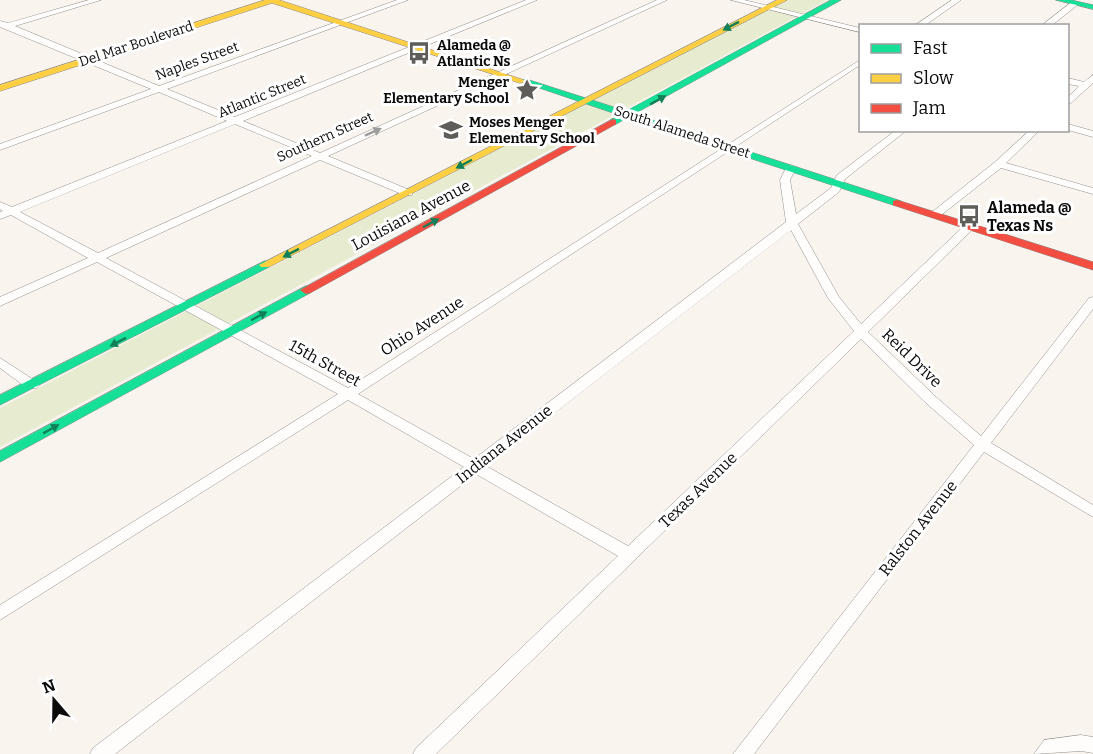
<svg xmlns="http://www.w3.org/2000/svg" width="1093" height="754" viewBox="0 0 1093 754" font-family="Bitter,serif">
  <rect width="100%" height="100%" fill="#f9f4ee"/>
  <path fill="#e7ebd0" d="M786,0H827L0,447V408Z"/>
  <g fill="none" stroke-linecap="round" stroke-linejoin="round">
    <g stroke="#92908d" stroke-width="1">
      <g id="street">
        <path d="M89,0H101L15,26L159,86L397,0H408L167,89L235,117L526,0H537L243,121L320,153L657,0H667L328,156L412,191V195H404L320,160L106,258L348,388L860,60V65L358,394L474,459L786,222L780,180L787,166L791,165L796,168L790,180L796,214L831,188L837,175L896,130H907L845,179L839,192L798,224L839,297L861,324L967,223H975V227L868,332L936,397L981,436L1089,298L1093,297V309L991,443L1093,505V517L984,452L754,754H733L974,445L926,403L861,339L436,754H413L416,748L618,556L476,474L115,754H90L93,748L464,467L348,400L0,620V605L338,394L97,262L0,306V297L88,258L11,215L0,219V212L3,211L0,209V202L12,207L227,121L159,92L0,150V144L151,89L0,27V21L8,23ZM235,124L312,156L98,253L20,212ZM791,230L828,298L854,331L628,546L486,466Z"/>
        <path d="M731,0H744L860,28V32Z"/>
        <path d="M952,0H961L924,26H914Z"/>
        <path d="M1073,1L1080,3L1051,26H1041Z"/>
        <path d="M1093,75V83L1071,103L1068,104V97L1079,86L1068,84V78L1084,82Z"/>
        <path d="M1068,124L1093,131V137L1068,130Z"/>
        <path d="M1030,130H1040L1006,163L1093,188V194L1001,168L940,216H932V212L995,162Z"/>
        <path d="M0,358L37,382L39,385L37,388H27L0,368Z"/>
        <path d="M1081,735L1093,737V753L1081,751L1034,754L1044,740Z"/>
      </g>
    </g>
    <g stroke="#898784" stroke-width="1">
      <g id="fast">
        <path d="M831,0H841L634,114L901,201V205H893L627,118L616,124H610V120L619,115L519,81L526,79L626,111Z"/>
        <path d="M1056,0H1071L1093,5V9Z"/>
        <path d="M265,261L269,263L271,265L269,267L0,405V395Z"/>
        <path d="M306,286L312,290L310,293L0,462V451Z"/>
      </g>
    </g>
    <g stroke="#898784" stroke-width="1">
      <g id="slow">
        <path d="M265,0H279L527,81L520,83L272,3L0,91V85Z"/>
        <path d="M777,0H787L269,267H261L259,265Z"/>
      </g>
    </g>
    <g stroke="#898784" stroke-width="1">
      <g id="jam">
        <path d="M613,119L616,120V124L310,293L306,294L300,290Z"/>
        <path d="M897,200L1093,262V270L893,205V201Z"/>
      </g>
    </g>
    <use href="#street" fill="#fefdfc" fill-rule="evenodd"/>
    <use href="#fast" fill="#16e098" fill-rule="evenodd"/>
    <use href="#slow" fill="#ffcf43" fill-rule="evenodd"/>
    <use href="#jam" fill="#f24e42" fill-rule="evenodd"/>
  </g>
  <defs><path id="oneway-solid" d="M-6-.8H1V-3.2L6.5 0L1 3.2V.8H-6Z" transform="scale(1.5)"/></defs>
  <g fill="#118059">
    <use href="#oneway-solid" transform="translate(731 26) rotate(153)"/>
    <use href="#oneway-solid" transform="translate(658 100) rotate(-29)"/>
    <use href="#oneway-solid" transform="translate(464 164) rotate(152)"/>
    <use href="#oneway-solid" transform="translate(431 223) rotate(-28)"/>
    <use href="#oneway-solid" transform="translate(291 253) rotate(153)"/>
    <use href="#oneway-solid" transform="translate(259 316) rotate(-28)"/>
    <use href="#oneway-solid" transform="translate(118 342) rotate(153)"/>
    <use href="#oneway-solid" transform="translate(51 429) rotate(-29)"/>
  </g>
  <use fill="#9d9c9c" href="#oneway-solid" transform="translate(373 132) rotate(-24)"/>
  <defs>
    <g id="bus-bare" transform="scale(1.8)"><path d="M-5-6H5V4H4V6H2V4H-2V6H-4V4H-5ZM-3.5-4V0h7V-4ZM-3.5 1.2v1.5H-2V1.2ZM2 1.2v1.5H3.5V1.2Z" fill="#5e5d5a" stroke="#fff" stroke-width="2.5" paint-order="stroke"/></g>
    <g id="sight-bare" transform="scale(1.8)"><path d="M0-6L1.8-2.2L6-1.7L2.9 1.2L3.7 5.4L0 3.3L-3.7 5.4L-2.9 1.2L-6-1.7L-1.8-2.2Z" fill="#5e5d5a" stroke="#fff" stroke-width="2.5" paint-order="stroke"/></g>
    <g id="school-bare" transform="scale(1.8)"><path d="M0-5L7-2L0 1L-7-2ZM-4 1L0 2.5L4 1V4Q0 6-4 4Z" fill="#5e5d5a" stroke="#fff" stroke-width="2.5" paint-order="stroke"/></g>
  </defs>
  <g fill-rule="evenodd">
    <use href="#bus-bare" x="419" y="53"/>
    <use href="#sight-bare" x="527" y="90"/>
    <use href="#school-bare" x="451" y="130"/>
    <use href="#bus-bare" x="969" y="216"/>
  </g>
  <g text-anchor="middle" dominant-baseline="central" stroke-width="6" stroke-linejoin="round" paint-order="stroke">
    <g font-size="14" fill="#0b0b0b" stroke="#fff">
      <text transform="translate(136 44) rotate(-18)">Del Mar Boulevard</text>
      <text transform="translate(197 61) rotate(-20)">Naples Street</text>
      <text transform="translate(262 96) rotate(-22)">Atlantic Street</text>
      <text transform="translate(682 132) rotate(18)">South Alameda Street</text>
      <text transform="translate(325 137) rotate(-24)">Southern Street</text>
    </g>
    <g font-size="14" font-weight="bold" fill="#0b0b0b" stroke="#fff" text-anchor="start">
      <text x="437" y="45">Alameda @<tspan x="437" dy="16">Atlantic Ns</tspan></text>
      <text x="509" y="82" text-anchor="end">Menger<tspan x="509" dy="16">Elementary School</tspan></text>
      <text x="469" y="122">Moses Menger<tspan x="469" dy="16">Elementary School</tspan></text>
    </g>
    <g font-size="16" font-weight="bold" fill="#0b0b0b" stroke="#fff" text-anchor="start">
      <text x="987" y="207">Alameda @<tspan x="987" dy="18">Texas Ns</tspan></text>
    </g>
    <g font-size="16" fill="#0b0b0b" stroke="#fff">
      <text transform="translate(411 215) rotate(-28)">Louisiana Avenue</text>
      <text transform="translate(422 326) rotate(-33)">Ohio Avenue</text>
      <text transform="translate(912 358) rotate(44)">Reid Drive</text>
      <text transform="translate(325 363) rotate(29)">15th Street</text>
      <text transform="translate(504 444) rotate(-38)">Indiana Avenue</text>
      <text transform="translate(698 490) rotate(-44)">Texas Avenue</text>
      <text transform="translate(918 528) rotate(-52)">Ralston Avenue</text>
    </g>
  </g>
  <rect x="859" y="24" width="210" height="108" fill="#ffffff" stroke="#9d9d9d" stroke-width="1.5"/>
  <rect x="871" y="44" width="30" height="9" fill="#16e098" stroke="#9d9d9d" stroke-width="1.5"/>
  <text x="913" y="54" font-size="18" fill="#0b0b0b">Fast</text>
  <rect x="871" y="74" width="30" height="9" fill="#ffcf43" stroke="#9d9d9d" stroke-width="1.5"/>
  <text x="913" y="84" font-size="18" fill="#0b0b0b">Slow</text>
  <rect x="871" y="104" width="30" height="9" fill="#f24e42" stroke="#9d9d9d" stroke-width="1.5"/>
  <text x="913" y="114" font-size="18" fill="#0b0b0b">Jam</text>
  <g transform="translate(54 700) rotate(340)" stroke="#ffffff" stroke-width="4.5" paint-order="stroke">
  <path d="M0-4.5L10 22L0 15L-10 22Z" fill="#0b0b0b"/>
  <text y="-9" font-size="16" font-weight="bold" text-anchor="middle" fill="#0b0b0b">N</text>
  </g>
</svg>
